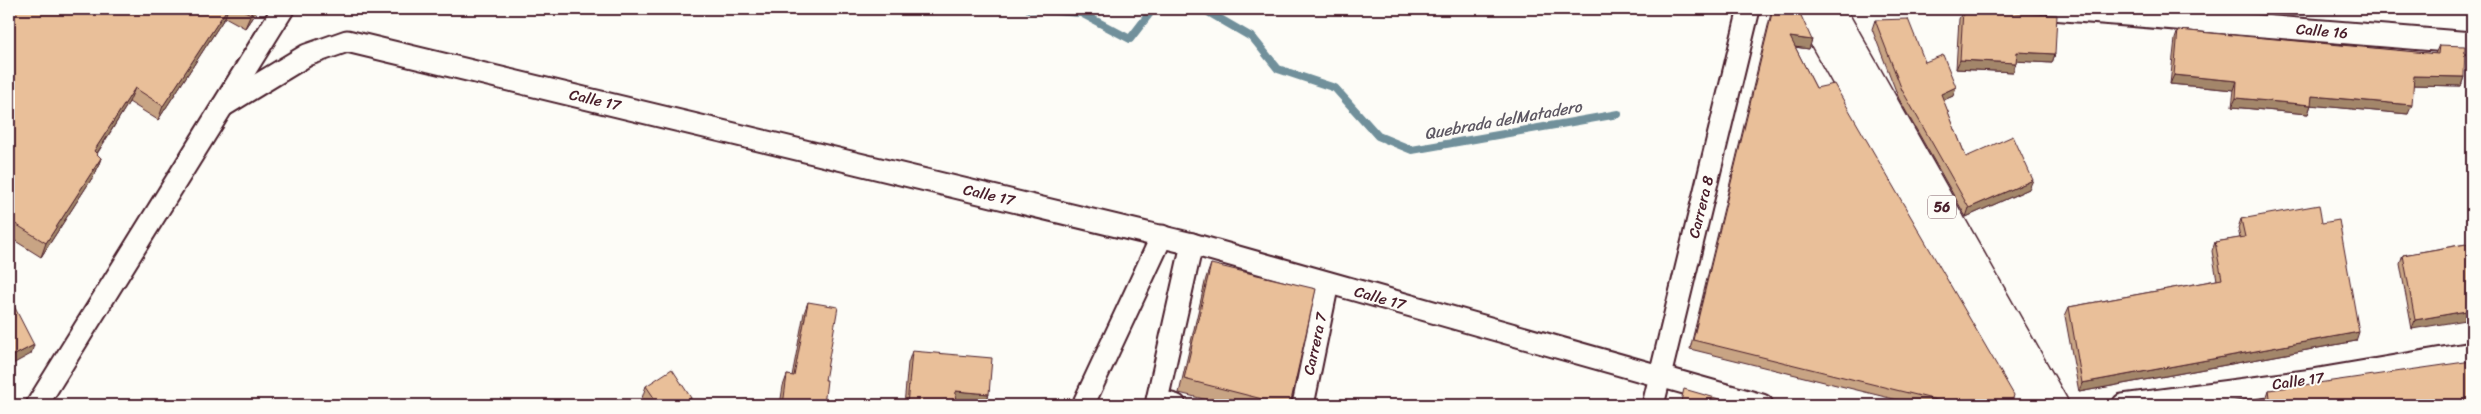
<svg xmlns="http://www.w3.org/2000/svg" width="2481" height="414" viewBox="0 0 2481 414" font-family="Sriracha,sans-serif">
  <rect width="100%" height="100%" fill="#fdfcf7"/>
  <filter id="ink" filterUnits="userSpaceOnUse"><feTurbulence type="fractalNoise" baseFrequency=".02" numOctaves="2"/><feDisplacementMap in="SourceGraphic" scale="10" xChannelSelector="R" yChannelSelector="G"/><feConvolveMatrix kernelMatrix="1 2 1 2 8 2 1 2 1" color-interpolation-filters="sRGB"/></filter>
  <g filter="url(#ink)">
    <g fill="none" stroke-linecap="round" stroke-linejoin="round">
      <g stroke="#71909b" stroke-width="8">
        <path d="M1029,9L1081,13L1130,39L1153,9"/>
        <path d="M1203,9L1253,38L1278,69L1335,88L1378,136L1412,150L1618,114"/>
      </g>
      <g stroke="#4a1f2b" stroke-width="25">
        <g id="minor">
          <path d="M2052,9L2472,43"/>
          <path d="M223,106L307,55L347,41L1192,244L1762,405"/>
          <path d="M37,405L283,9"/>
          <path d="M1083,405L1162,236"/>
          <path d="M1175,405L1157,400L1192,244"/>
          <path d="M1303,405L1328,283"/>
          <path d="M1653,405L1749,9"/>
          <path d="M2123,405L2313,380L2472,353"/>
        </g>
      </g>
      <g stroke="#4a1f2b" stroke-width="31">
        <g id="primary">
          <path d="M1807,9L2029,405"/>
          <path d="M1830,9L2054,405"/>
        </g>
      </g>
      <use href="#minor" stroke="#fdfcf7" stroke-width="21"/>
      <use href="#primary" stroke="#fdfcf7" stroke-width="28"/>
    </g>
    <g fill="#c8a484" stroke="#4a1f2b">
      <path d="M9,9H258L245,28L225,17L158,120L129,102L97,154L101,158L96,172L41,257L9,237Z"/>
      <path d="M1772,9H1798L1809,49L1795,47L1816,88L2011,405H1918L1690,349Z"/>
      <path d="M1963,10L2055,54L2052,63L2016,61L2013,72L1956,69L1959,19Z"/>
      <path d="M1875,20L1925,62L1953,96L1943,100L1966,157L2029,189L1966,217L1899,99L1872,29Z"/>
      <path d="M2178,30L2435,54L2439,45L2464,77L2461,86L2413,85L2408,114L2311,105L2308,114L2232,107L2234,90L2170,84L2175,39Z"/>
      <path d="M2241,219L2322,223L2356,341L2079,392L2065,316L2069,307L2217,280L2212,251L2215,242L2240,238L2238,228Z"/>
      <path d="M2472,243L2412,329L2400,264L2403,255Z"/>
      <path d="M1211,264L1290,405H1228L1179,393L1206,278Z"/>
      <path d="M808,302L825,380L824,405H780L783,386L787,375L792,376L804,313Z"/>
      <path d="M912,351L989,394L985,405L955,403L954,405H904L908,363Z"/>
      <path d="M646,386L691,398L689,405H647L642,398Z"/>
      <path d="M2269,390L2472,405H2267L2266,399Z"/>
    </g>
    <g fill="#a3866b" stroke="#4a1f2b">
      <path d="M227,9H228L225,17L158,120L163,106Z"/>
      <path d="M254,9H258L245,28L251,14Z"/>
      <path d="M1790,37L1812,40L1809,49L1787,46Z"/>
      <path d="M2017,52L2055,54L2052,63L2013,61Z"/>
      <path d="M1960,60L2016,63L2013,72L1956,69Z"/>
      <path d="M2174,75L2237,81L2234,90L2170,84Z"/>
      <path d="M2414,76L2464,77L2461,86L2411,85Z"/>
      <path d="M1956,87L1953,96L1937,103L1941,94Z"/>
      <path d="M135,88L129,102L89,166L94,151Z"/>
      <path d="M2312,96L2412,105L2408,114L2309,105Z"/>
      <path d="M2236,98L2311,105L2308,114L2232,107Z"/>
      <path d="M101,158L96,172L41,257L46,243Z"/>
      <path d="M2033,180L2029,189L1966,217L1969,208Z"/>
      <path d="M2472,310V319L2412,329L2415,320Z"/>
      <path d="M2359,332L2356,341L2079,392L2082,383Z"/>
      <path d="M34,345L31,354L9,366V358Z"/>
      <path d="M956,391L989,394L985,405H974L952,403Z"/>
      <path d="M691,398L689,405H680Z"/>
    </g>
    <g fill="#e9bf99" stroke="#4a1f2b">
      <path d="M9,9H227L163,106L135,88L94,151L101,158L46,243L9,220Z"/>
      <path d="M240,9H254L251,14Z"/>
      <path d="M1773,9H1798L1812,40L1790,37L1816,88L1834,84L2014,395L2011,405H1957L1693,340Z"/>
      <path d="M1963,10L2057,15L2055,54L2017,52L2016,63L1960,60Z"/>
      <path d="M1908,19L1925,62L1943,55L1956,87L1941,94L1966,157L2013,136L2033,180L1969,208L1902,90L1875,20Z"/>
      <path d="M2178,30L2438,54L2439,45L2465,46L2464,77L2414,76L2412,105L2312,96L2311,105L2236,98L2237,81L2174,75Z"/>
      <path d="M2319,205L2322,223L2339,220L2359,332L2082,383L2069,307L2222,279L2215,242L2245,237L2241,219Z"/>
      <path d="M2472,243V310L2415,320L2403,255Z"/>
      <path d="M1211,264L1316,289L1290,405L1284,404V405H1261L1262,399L1184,379Z"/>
      <path d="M808,302L838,307L825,380H827L824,405H783L787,375L794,376Z"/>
      <path d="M14,306L34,345L9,358V309Z"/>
      <path d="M912,351L992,358L989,394L956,391L955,405H907Z"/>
      <path d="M2472,361V405H2271L2269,390Z"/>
      <path d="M672,369L691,398L680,405H659L646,386Z"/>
      <path d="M1684,389L1740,405H1680Z"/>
    </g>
  </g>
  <g text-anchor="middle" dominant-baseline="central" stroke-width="4" stroke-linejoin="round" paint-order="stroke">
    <rect fill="#fdfcf7" stroke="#806168" stroke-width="1" x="1928" y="195.5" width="28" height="23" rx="4"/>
    <g font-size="14" font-weight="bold" fill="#4a1f2b">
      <text x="1942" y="207">56</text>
    </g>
    <g font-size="15" fill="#4a1f2b" stroke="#fdfcf7">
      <text transform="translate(2322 31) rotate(5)">Calle 16</text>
      <text transform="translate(595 100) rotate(13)">Calle 17</text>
      <text transform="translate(989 195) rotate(13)">Calle 17</text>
      <text transform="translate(1701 207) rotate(-76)">Carrera 8</text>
      <text transform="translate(1380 298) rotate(16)">Calle 17</text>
      <text transform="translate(1315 344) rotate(-78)">Carrera 7</text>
      <text transform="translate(2298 381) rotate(-8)">Calle 17</text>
    </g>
    <g font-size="16" font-style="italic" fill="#5e5863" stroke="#fdfcf7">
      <text transform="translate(1503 120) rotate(-10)">Quebrada delMatadero</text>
    </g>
  </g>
  <rect width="2481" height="414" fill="none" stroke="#fdfcf7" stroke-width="30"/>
  <rect x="15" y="15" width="2451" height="384" fill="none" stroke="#4a1f2b" stroke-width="2" filter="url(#ink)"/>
</svg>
